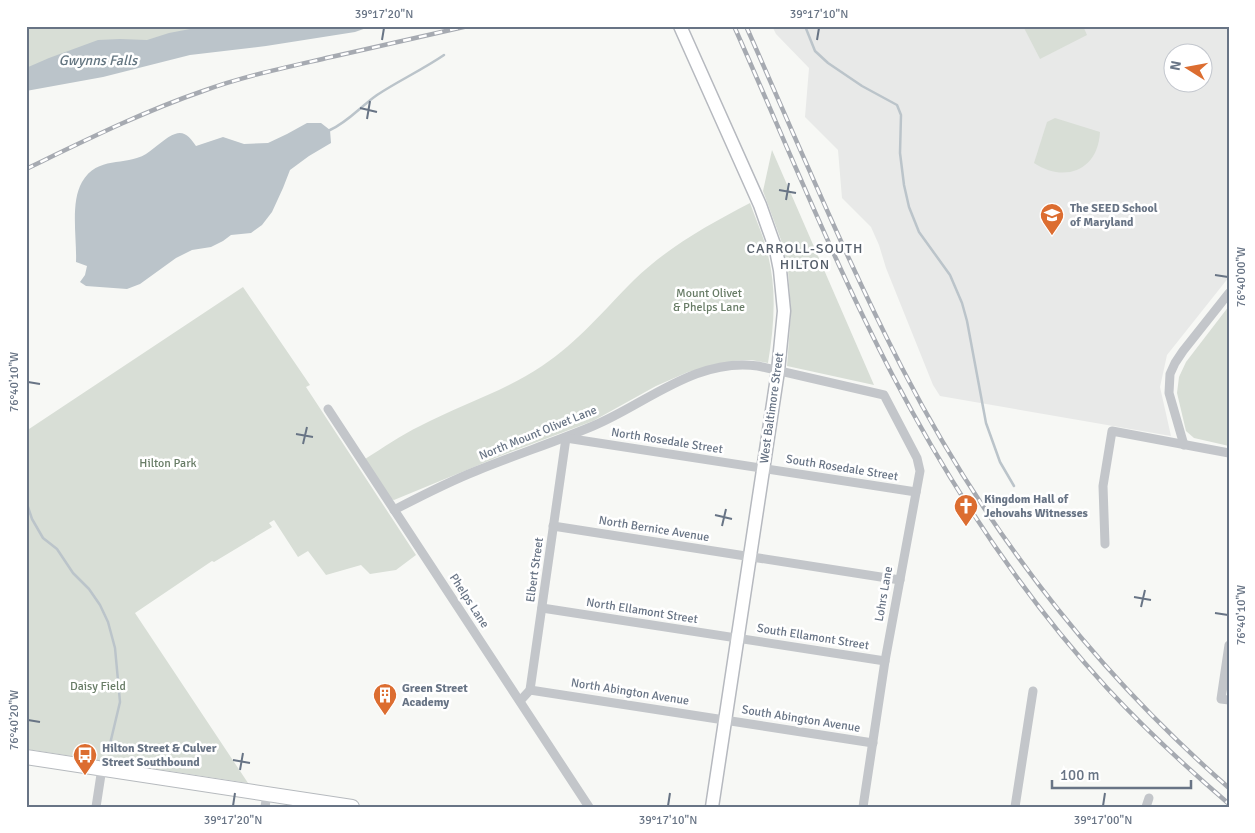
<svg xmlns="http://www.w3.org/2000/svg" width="1255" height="833" viewBox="0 0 1255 833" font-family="Signika,sans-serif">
  <rect width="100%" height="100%" fill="#f7f8f5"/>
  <path fill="#e8e9e8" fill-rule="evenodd" d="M772,26H1229V277L1167,355L1160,387L1171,436L940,396L933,385L886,268L879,245L871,227L842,198L838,150L805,117L809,68L776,34ZM1172,52H1202V82H1172Z"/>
  <g fill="#d8ded6">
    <path d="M26,26H309L26,78Z"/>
    <path d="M1023,26H1083L1087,35L1040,59Z"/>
    <path d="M1055,118L1100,132C1098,171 1064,183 1034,163L1047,122Z"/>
    <path d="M772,150L874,385L787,366L791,312L788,271L781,240L763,191Z"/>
    <path d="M750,203C756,220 764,237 768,255C777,291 774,327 768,363L751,360L733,361L688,372L656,386L593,421L503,455L394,500L391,499L365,459C383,448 401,435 420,426C460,405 505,391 542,366C579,341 603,311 634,280C668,247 708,225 750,203Z"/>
    <path d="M243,287L310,385L306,387L416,555L396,570L370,574L361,565L326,575L308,551L298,557L274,520L269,523L272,527L214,562L212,561L135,613L248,783L26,749V431Z"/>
    <path d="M1229,306V446L1194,438L1186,431L1177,393L1179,377L1186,362Z"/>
  </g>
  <g fill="#bbc4ca">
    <path d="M206,26H372L355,32L266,46L190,55L103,77L26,91V68L49,58L98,40L120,39L147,40L169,33Z"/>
    <path d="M307,123H321L330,130L331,143L309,156L290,170L283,188L272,212L262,225L251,233L231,235L223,241L211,247L192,250L176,258L140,284L127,289L86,286L80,282L85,275L87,266L76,262C77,239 70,203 82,182C98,155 124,167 146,154C154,149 167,136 175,134C185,130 191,139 196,146L223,137L244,144L268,143L287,134Z"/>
  </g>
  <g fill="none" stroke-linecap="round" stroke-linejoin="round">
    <g stroke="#bbc4ca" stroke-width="2.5">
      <path d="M805,26L815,51L828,63L862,86L897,105L901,115L900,153L904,185L909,207L919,232L950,275L962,303L967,321L986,423L1000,462L1014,486"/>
      <path d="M330,130C348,122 360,107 377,95C398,81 422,70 444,55"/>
      <path d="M26,501L32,519L43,538L57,549L73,573L89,589L100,605L108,622L115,648L120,702L110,744"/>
    </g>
    <g stroke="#b6b9bf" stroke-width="15">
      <path id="secondary" d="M680,26L760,205L776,250L780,270L784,311L778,371L712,807"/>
    </g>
    <g stroke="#b6babe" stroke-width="16">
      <path id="primary" d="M26,757L352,807"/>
    </g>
    <g stroke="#c3c6ca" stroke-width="9">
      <path d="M328,409L589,807"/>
      <path d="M1184,445L1169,393L1170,374L1175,363L1183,351L1229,293"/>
      <path d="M394,510C421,496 448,482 476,471C515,455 555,442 593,426C646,404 696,357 758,366L884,395L917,458L920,471L885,661L863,807"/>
      <path d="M553,526L900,580"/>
      <path d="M1105,544L1103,486L1112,431L1229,453"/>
      <path d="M542,608L885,661"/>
      <path d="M1229,645L1221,699L1229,700"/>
      <path d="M530,690L873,743"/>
      <path d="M520,701L530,690L566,438L916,492"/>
      <path d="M96,807L102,768"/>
      <path d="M265,807L267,794"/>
      <path d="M1015,807L1033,691"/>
      <path d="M1146,807L1149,798"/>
    </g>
    <use href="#secondary" stroke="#fff" stroke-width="12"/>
    <use href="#primary" stroke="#fff" stroke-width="14"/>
    <g stroke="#a6aab1" stroke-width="4.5">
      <g id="rail">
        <path d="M734,26C786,143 834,263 893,376C951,487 1022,595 1107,688C1145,729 1186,767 1229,804"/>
        <path d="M746,26C797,141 845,257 902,368C984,527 1094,670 1229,788"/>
        <path d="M26,169C84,141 142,112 203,91C244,76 288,67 331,57C377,47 423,36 468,26"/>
      </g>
    </g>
    <use href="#rail" stroke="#fff" stroke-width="2.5" stroke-dasharray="8" stroke-linecap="butt"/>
  </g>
  <path fill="none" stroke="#687485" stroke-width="2" d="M382,40L384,28M817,40L819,28M360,108L377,112M367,119L370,101M779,190L796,193M786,200L789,183M1215,275L1228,277M28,382L40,384M296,434L313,437M303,444L307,427M715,515L732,519M722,526L726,509M1134,597L1151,600M1141,607L1145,590M1215,613L1228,615M28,720L40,722M233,760L250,763M240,770L243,753M233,806L235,793M668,806L670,793M1103,806L1105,793"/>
  <defs>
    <g id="school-pin" transform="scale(1.25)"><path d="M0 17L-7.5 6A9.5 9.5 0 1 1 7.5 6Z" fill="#dc6d30" stroke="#fff"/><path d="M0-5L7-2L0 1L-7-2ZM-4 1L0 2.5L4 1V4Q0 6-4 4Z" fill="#fff"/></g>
    <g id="church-pin" transform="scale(1.25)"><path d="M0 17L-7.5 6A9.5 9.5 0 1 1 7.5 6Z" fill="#dc6d30" stroke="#fff"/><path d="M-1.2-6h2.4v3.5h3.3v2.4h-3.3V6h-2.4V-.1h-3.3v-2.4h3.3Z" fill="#fff"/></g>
    <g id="building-pin" transform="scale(1.25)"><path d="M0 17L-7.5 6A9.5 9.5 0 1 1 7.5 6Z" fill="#dc6d30" stroke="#fff"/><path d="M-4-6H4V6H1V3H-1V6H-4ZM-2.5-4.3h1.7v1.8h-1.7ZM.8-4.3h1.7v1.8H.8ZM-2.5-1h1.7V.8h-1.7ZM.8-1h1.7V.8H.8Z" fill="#fff"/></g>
    <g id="bus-pin" transform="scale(1.25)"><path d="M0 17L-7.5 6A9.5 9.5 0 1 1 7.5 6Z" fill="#dc6d30" stroke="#fff"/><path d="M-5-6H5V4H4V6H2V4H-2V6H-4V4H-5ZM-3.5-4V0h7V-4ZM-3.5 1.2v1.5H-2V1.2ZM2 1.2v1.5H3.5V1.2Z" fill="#fff"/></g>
  </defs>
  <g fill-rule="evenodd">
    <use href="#school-pin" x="1052" y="215"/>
    <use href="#church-pin" x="966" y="506"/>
    <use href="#building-pin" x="385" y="695"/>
    <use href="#bus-pin" x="85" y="755"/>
  </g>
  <g text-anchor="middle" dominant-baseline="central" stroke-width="5" stroke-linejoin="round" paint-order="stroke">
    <g font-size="12" font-weight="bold" fill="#687485" stroke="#fff" text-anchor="start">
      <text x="1070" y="208">The SEED School<tspan x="1070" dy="14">of Maryland</tspan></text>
      <text x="984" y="499">Kingdom Hall of<tspan x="984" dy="14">Jehovahs Witnesses</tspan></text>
      <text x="402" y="688">Green Street<tspan x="402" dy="14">Academy</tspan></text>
      <text x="102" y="748">Hilton Street &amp; Culver<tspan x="102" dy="14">Street Southbound</tspan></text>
    </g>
    <g font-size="12" fill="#687c66" stroke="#fff">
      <text x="709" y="293">Mount Olivet<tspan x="709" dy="14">&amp; Phelps Lane</tspan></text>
      <text x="168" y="463">Hilton Park</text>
      <text x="98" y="686">Daisy Field</text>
    </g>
    <g font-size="12" fill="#687485" stroke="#fff">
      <text transform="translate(772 408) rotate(-82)">West Baltimore Street</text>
      <text transform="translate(538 433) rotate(-22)">North Mount Olivet Lane</text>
      <text transform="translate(667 441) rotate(9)">North Rosedale Street</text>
      <text transform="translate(842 468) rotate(9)">South Rosedale Street</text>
      <text transform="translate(654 529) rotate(9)">North Bernice Avenue</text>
      <text transform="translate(535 570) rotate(-82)">Elbert Street</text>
      <text transform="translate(884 594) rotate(-80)">Lohrs Lane</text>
      <text transform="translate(469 601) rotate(57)">Phelps Lane</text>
      <text transform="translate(642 611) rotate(9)">North Ellamont Street</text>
      <text transform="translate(813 637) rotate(9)">South Ellamont Street</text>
      <text transform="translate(630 692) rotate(9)">North Abington Avenue</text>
      <text transform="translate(801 719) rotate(9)">South Abington Avenue</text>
    </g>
    <g font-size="14" font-style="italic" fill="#637580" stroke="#fff">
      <text x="98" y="60">Gwynns Falls</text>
    </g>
    <g font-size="14" letter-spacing="1" fill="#555e6a" stroke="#fff">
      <text x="805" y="248">CARROLL-SOUTH<tspan x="805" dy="16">HILTON</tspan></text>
    </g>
  </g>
  <rect width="1255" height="833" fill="none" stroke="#ffffff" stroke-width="55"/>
  <g transform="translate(1188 68) rotate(281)"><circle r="24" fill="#ffffff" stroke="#c3c7ce"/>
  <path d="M0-4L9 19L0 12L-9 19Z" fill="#dc6d30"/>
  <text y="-8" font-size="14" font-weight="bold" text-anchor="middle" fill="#687485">N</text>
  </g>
  <path d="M1052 780v8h139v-8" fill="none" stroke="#687485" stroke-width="2.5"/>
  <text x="1060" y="780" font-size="15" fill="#687485" stroke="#ffffff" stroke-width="4" paint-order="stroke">100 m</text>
  <rect x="28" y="28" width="1200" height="778" fill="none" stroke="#687485" stroke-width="2"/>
  <g font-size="12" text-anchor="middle" fill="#687485">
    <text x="384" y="18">39°17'20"N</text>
    <text x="819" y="18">39°17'10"N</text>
    <text transform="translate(1241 277) rotate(-90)" y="4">76°40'00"W</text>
    <text transform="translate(14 382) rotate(-90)" y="4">76°40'10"W</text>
    <text transform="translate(1241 615) rotate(-90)" y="4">76°40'10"W</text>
    <text transform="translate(14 720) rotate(-90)" y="4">76°40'20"W</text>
    <text x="233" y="824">39°17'20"N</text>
    <text x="668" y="824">39°17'10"N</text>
    <text x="1103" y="824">39°17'00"N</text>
  </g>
</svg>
